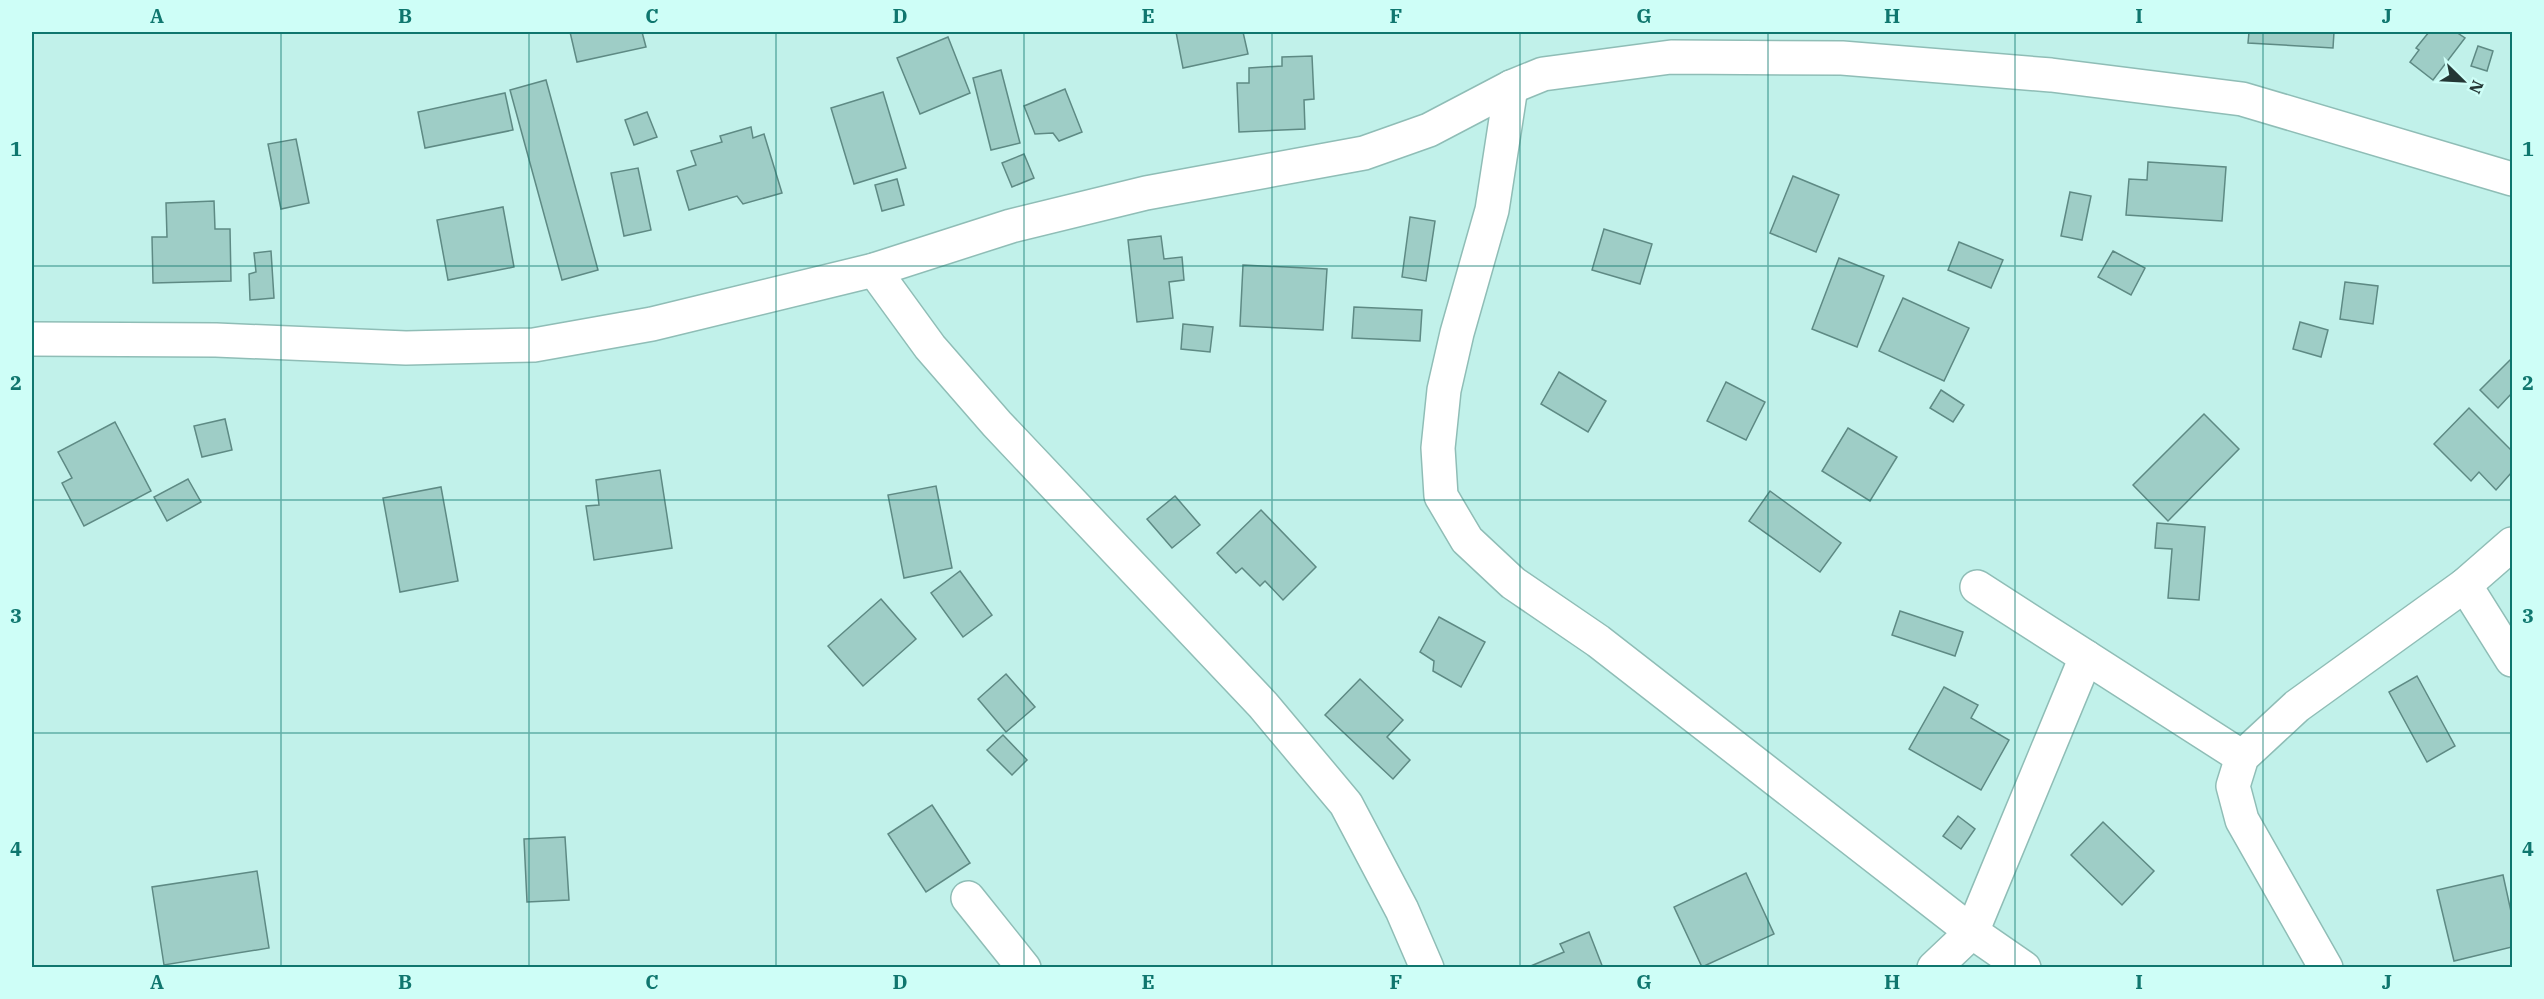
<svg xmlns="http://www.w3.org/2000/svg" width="2544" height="999" viewBox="0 0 2544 999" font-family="'IBM Plex Serif',serif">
  <rect width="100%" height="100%" fill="#c1f1ea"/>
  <g fill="#9ecdc6" stroke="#5e8a84" stroke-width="1.5">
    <path d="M570,32H642L646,47L577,62Z"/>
    <path d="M1176,32H1243L1248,54L1183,68Z"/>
    <path d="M2249,32H2334L2333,48L2248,43Z"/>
    <path d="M2429,32H2456L2465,38L2433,80L2410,62L2419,50L2416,48Z"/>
    <path d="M948,37L970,93L920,114L897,58Z"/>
    <path d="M2478,46L2493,51L2487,71L2471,66Z"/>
    <path d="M1312,56L1314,99L1304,100L1305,129L1239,132L1237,83H1249V68L1282,66V57Z"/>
    <path d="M1001,70L1020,143L991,150L973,78Z"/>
    <path d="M546,80L598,270L562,280L510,90Z"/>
    <path d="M1065,89L1082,132L1059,141L1053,133L1035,134L1024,106Z"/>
    <path d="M883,92L906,168L854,184L831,108Z"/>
    <path d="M505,93L513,130L425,148L418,112Z"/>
    <path d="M647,112L657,137L634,145L625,120Z"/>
    <path d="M751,127L753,138L764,134L782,193L743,204L737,196L689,210L677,171L696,165L691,151L722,142L720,136Z"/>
    <path d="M296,139L309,203L281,209L268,144Z"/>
    <path d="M1024,154L1034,178L1012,187L1002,163Z"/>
    <path d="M2148,162L2226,167L2222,221L2126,215L2129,179L2147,180Z"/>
    <path d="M638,168L651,230L624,236L611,173Z"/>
    <path d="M1793,176L1839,195L1816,252L1770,233Z"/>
    <path d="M897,179L904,205L882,211L875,185Z"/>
    <path d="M2070,192L2091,196L2082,240L2061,236Z"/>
    <path d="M214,201L215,229H230L231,281L153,283L152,237H167L166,203Z"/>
    <path d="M503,207L514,267L448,280L437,220Z"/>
    <path d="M1410,217L1435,221L1426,281L1402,277Z"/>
    <path d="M1604,229L1652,244L1640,284L1592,270Z"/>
    <path d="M1161,236L1164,259L1182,257L1184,280L1169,282L1173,318L1137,322L1128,240Z"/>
    <path d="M1959,242L2003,260L1991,288L1948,270Z"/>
    <path d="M271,251L274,298L250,300L249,274L256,272L254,253Z"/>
    <path d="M2113,251L2145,268L2131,295L2098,277Z"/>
    <path d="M1839,258L1884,276L1857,347L1812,329Z"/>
    <path d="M1243,265L1327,269L1323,330L1240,326Z"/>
    <path d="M2345,282L2378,286L2373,324L2340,319Z"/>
    <path d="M1903,298L1969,328L1944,381L1879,351Z"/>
    <path d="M1354,307L1422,310L1420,341L1352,338Z"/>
    <path d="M2300,322L2328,330L2321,357L2293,349Z"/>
    <path d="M1183,324L1213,327L1210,352L1181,349Z"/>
    <path d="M2512,358V393L2498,408L2480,390Z"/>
    <path d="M1559,372L1606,401L1588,432L1541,404Z"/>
    <path d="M1726,382L1765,402L1746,440L1707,421Z"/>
    <path d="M1941,390L1964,405L1953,422L1930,408Z"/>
    <path d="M2469,408L2512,451V472L2496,490L2479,472L2471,481L2434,444Z"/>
    <path d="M2204,414L2239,449L2168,521L2133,485Z"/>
    <path d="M225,419L232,450L202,457L194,426Z"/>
    <path d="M115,422L151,491L84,526L62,483L72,478L58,452Z"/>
    <path d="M1848,428L1897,457L1870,501L1822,471Z"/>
    <path d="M660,470L672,548L594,560L586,506L599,505L596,480Z"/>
    <path d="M188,479L201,502L167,521L154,497Z"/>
    <path d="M936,486L952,568L904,578L888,495Z"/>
    <path d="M441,487L458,581L400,592L383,498Z"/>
    <path d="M1770,491L1841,543L1820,572L1749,521Z"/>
    <path d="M1175,496L1200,525L1172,548L1147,519Z"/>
    <path d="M1261,510L1316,567L1283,600L1265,581L1260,586L1242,568L1236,573L1217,553Z"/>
    <path d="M2157,523L2205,527L2199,600L2168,598L2172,549L2155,548Z"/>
    <path d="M960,571L992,615L963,637L931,593Z"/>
    <path d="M881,599L916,639L863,686L828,646Z"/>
    <path d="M1900,611L1963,632L1955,656L1892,635Z"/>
    <path d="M1439,617L1485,642L1461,687L1433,671L1434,661L1420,652Z"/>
    <path d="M1006,674L1035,707L1006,732L978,699Z"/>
    <path d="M2417,676L2455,746L2427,762L2389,692Z"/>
    <path d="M1360,679L1403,720L1387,737L1410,760L1393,779L1325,715Z"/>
    <path d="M1944,687L1978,705L1971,718L2009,740L1981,790L1909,749Z"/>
    <path d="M1003,735L1027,760L1012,775L987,750Z"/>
    <path d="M932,805L970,863L926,892L888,834Z"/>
    <path d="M1958,816L1975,829L1961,849L1943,836Z"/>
    <path d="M2103,822L2154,871L2122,905L2071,855Z"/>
    <path d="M565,837L569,900L527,902L524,839Z"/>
    <path d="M257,871L269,948L164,965L152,887Z"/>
    <path d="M1746,873L1774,934L1702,967L1674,907Z"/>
    <path d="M2503,875L2512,916V947L2454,961L2437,890Z"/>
    <path d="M1589,932L1603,968H1526L1564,952L1560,944Z"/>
  </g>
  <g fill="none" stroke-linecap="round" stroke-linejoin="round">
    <g stroke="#8fbdb6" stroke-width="36">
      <g id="minor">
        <path d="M1511,87L1492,210L1457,333L1444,390L1438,448L1441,496L1467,540L1513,583L1598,641L1972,932L2024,968"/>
        <path d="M874,270L930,347L997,424L1263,705L1346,804L1402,910L1427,968"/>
        <path d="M32,339L216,340L406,348L534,345L652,324L874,270L1011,226L1146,193L1364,153L1429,130L1511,87L1543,74L1671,57L1842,58L2051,75L2242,99L2512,179"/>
        <path d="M2465,585L2512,660"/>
        <path d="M1977,587L2242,757"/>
        <path d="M968,898L1024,968"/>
        <path d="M1934,968L1972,932L2086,657"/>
        <path d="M2326,968L2242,820L2233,786L2242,757L2297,706L2465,585L2512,544"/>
      </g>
    </g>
    <use href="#minor" stroke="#fff" stroke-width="33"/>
  </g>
  <path fill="none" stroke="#0f766e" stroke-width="1.5" stroke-opacity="0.55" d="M281,32V968M529,32V968M776,32V968M1024,32V968M1272,32V968M1520,32V968M1768,32V968M2015,32V968M2263,32V968M32,266H2512M32,500H2512M32,733H2512"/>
  <rect width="2544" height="999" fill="none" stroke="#cefef7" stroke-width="66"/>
  <g transform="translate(2463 81) rotate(114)" stroke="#cefef7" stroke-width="4.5" paint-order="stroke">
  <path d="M0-4.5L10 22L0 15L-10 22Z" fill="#243735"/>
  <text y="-9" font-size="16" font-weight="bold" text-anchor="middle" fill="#243735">N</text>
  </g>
  <rect x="33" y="33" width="2478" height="933" fill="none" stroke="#0f766e" stroke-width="2"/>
  <g font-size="20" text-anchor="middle" font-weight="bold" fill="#0f766e">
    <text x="157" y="23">A</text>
    <text x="405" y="23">B</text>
    <text x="652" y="23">C</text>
    <text x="900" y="23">D</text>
    <text x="1148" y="23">E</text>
    <text x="1396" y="23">F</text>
    <text x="1644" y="23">G</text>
    <text x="1892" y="23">H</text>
    <text x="2139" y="23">I</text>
    <text x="2387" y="23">J</text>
    <text x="16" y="156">1</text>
    <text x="2528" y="156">1</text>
    <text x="16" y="390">2</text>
    <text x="2528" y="390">2</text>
    <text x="16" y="623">3</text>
    <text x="2528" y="623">3</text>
    <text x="16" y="856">4</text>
    <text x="2528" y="856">4</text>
    <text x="157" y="989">A</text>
    <text x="405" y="989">B</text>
    <text x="652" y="989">C</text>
    <text x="900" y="989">D</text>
    <text x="1148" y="989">E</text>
    <text x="1396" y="989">F</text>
    <text x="1644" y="989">G</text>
    <text x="1892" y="989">H</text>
    <text x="2139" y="989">I</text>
    <text x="2387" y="989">J</text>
  </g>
</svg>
